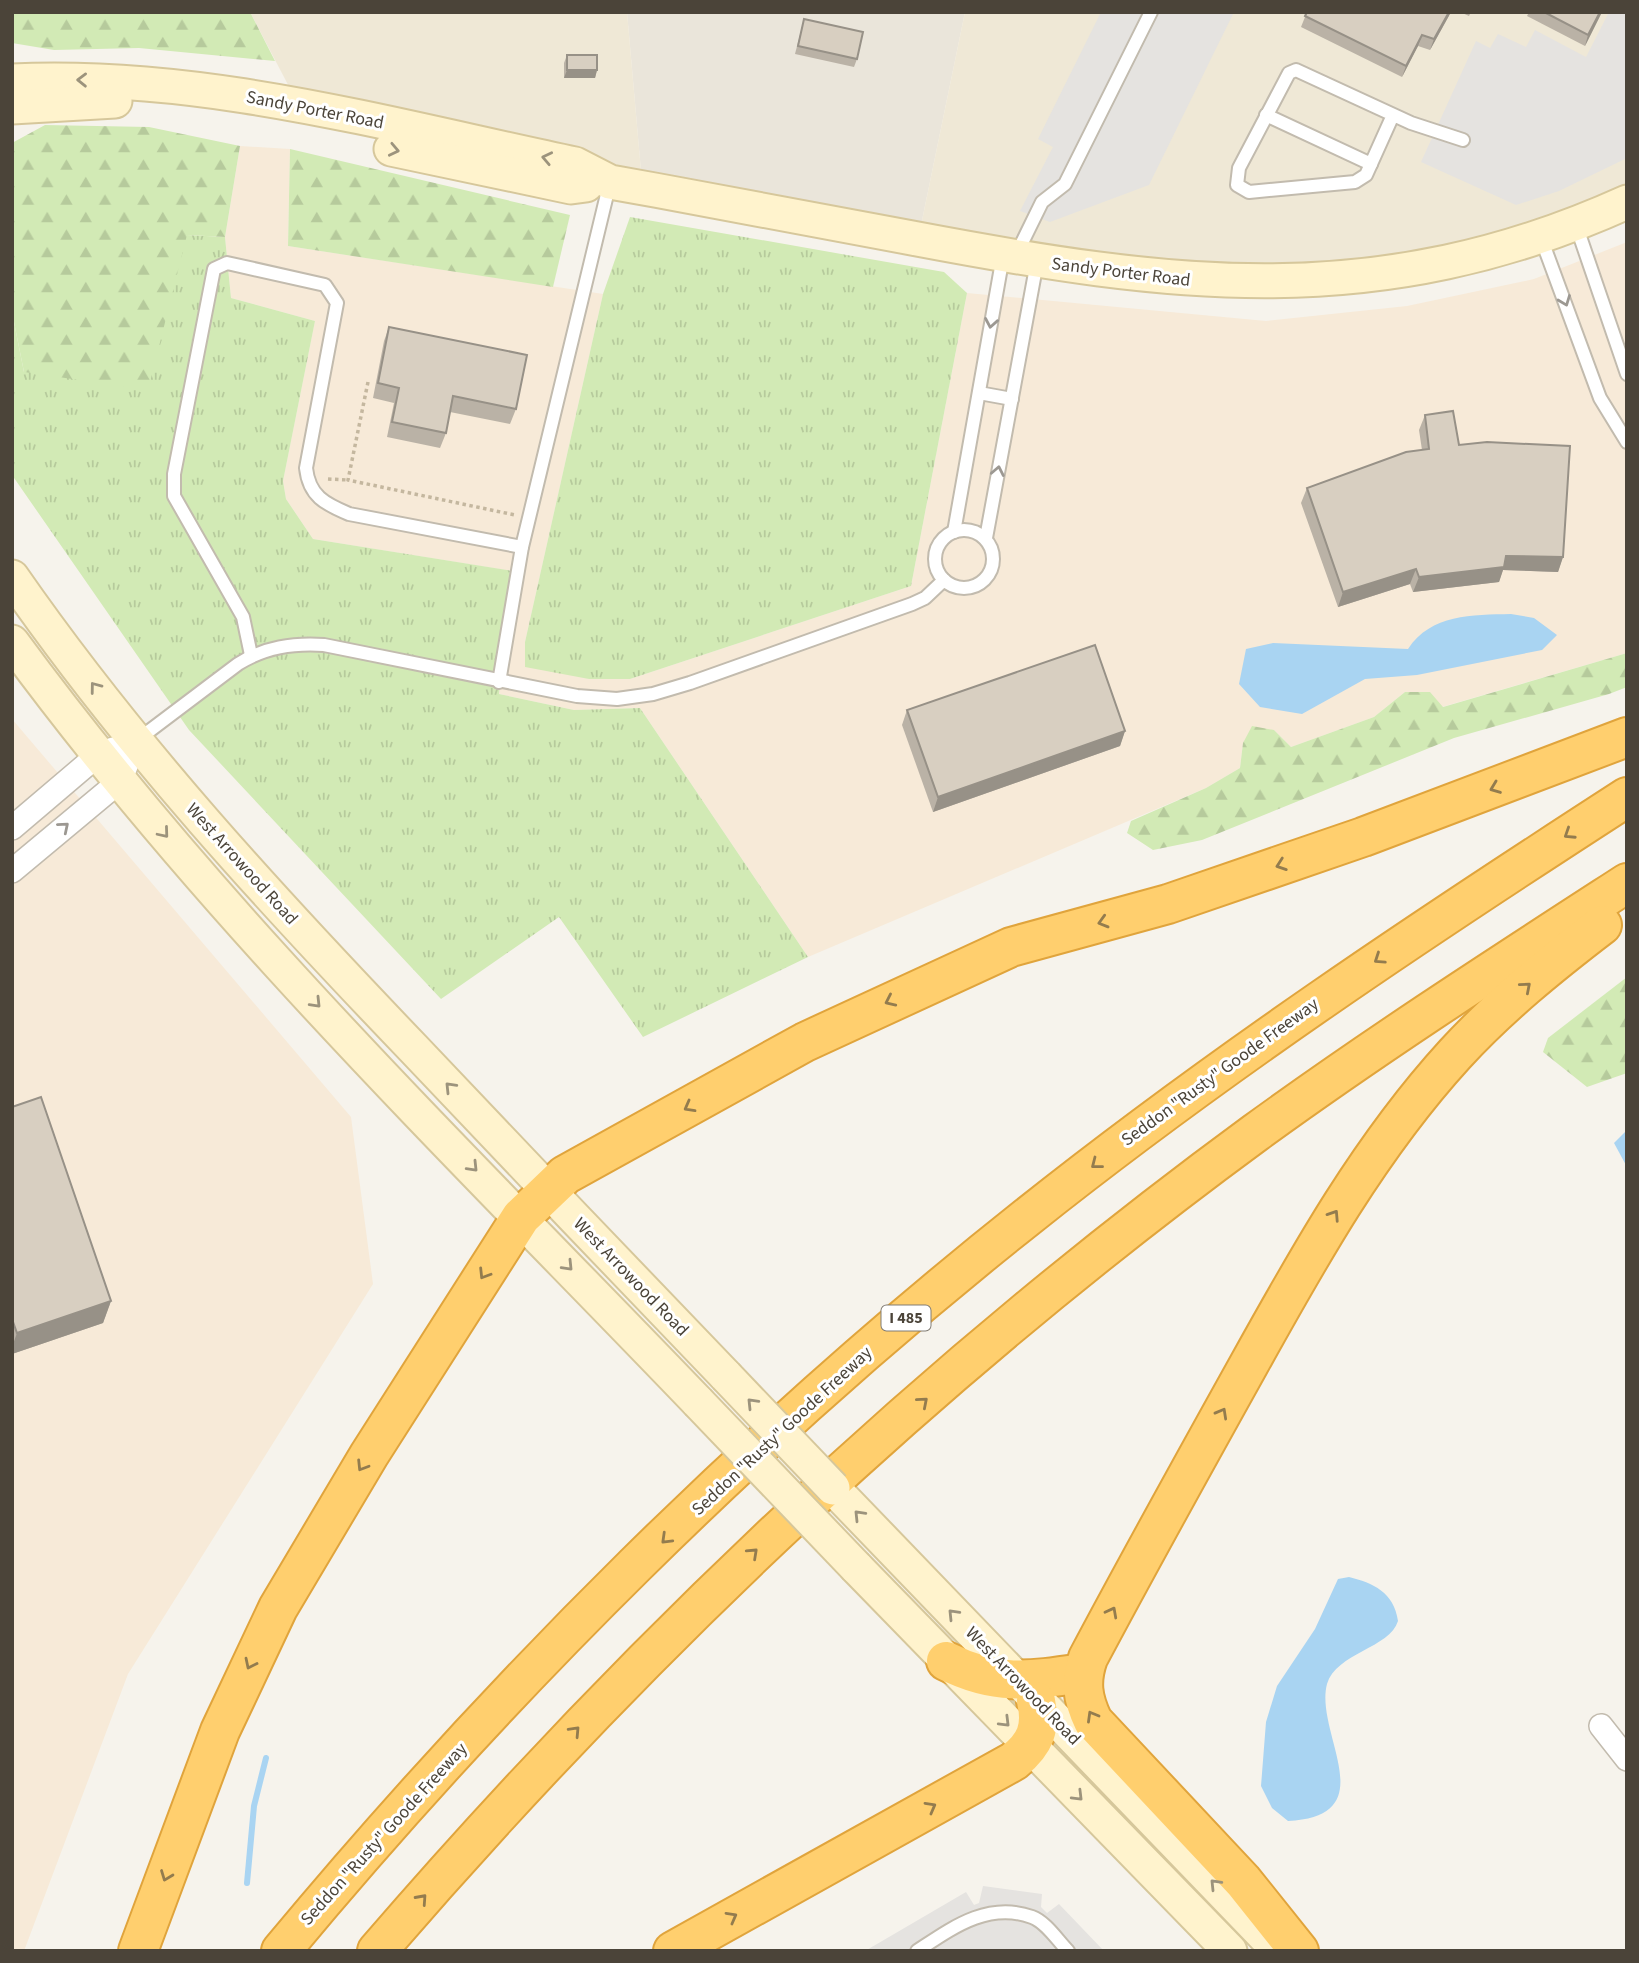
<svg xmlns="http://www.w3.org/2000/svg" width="1639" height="1963" viewBox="0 0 1639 1963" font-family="'Source Sans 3',sans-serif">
  <defs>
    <pattern id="grass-tufts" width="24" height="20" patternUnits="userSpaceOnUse" patternTransform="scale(1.75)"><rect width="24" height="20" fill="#d2eab5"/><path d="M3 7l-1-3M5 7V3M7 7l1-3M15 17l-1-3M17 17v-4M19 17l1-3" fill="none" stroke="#b6ca9c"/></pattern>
    <pattern id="forest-firs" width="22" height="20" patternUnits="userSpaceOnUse" patternTransform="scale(1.75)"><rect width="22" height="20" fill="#d2eab5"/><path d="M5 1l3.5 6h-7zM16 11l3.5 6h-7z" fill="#b6ca9c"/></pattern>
  </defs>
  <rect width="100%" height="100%" fill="#f6f3ec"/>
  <path fill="#eae5da" d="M627,12H965L920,230L641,171Z"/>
  <g fill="#f7ead8">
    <path d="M240,146L290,149L288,246L603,294L525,642L589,679H630L911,586L967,293L1266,321L1407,306L1534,279L1627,242V653L1442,707L1405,692L1374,717L1291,747L1274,730L1243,743L1240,768L1206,788L808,957L640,708L574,710L499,694L512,571L313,539L286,499L283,481L315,321L231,298L225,237Z"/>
    <path d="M12,719L351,1117L373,1284L128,1674L24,1951H12Z"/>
  </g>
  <g fill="#efe8d6">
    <path d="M250,12H627L641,171L296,100Z"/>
    <path d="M965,12H1627V193L1459,253L1177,272L920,230Z"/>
  </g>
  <g fill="url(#grass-tufts)">
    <path d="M630,217L944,272L967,293L911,586L630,679H589L525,667V642L603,294Z"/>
    <path d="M187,235L225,237L231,298L315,321L283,481L286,499L313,539L513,571L499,694L574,710L640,708L808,957L643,1037L559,917L441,999L189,730L12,475V312L24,372Z"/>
  </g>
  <g fill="url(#forest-firs)">
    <path d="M12,12H250L275,61L139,48L54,50L12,43Z"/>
    <path d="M45,125L149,127L240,146L225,237L187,235L148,390L24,372L12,312V143Z"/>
    <path d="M290,149L570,215L553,287L288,246Z"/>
    <path d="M1627,653V687L1609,694L1454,738L1202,840L1153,850L1127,833L1131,821L1206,788L1240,768L1243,743L1252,726L1274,730L1291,747L1374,717L1405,692H1430L1443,707Z"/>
    <path d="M1627,977V1073L1587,1087L1543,1052L1548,1038Z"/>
  </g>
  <g fill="#e5e3e0">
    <path d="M1101,12H1234L1149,185L1050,222L1020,211L1053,147L1038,139Z"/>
    <path d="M1609,12H1627V158L1559,191L1516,205L1421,162L1476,41L1490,48L1498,34L1526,47L1535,30L1586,57Z"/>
    <path d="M983,1886L1042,1894L1041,1907L1047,1913L1059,1904L1104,1951H865L966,1892L974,1905L979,1903Z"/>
  </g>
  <g fill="#a9d4f2">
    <path d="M1511,614L1534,618L1557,635L1542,650L1417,675L1365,679L1302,714L1260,707L1239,684L1246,649L1273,643L1408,649C1431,614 1472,615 1511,614Z"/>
    <path d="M1627,1130V1167L1614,1143Z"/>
    <path d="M1349,1577C1373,1583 1394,1592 1398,1621C1390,1648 1336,1653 1327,1684C1314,1733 1386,1816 1288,1821L1272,1808L1261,1786L1266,1722L1277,1686L1315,1629L1338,1579Z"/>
  </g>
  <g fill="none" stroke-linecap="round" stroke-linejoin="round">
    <path stroke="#a9d4f2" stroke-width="6" d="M247,1883L254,1806L266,1758"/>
    <g stroke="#c2bbae" stroke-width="16">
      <g id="lane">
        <path d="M1266,115L1371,164"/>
        <path d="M1393,115L1366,175L1355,182L1249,192L1237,185L1239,168L1289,73L1296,70L1411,123L1463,140"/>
        <path d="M1576,225L1627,374"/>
        <path d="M1541,238L1600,398L1627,442"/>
        <path d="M1016,255L1042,202L1065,184L1151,12"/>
        <path d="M979,393L1012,399"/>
        <circle cx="964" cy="559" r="29"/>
        <path d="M954,532L1003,256"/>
        <path d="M986,538L1037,262"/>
        <path d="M251,655L243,617L174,496V474L214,269L227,263L325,285L337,303L306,468C309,496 325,504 349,514L522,547"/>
        <path d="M499,682L522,547L610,182"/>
        <path d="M136,741L238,664C265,647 293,643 324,645L577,696L617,699L653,694L690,683L912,604L925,598L944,580"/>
        <path d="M917,1951C952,1928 988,1901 1032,1917C1046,1922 1058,1941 1068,1951"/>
      </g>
    </g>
    <g stroke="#c2bbae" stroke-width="26">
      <g id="street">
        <path d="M12,828L99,754L113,749"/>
        <path d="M12,871L120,781L136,741"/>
        <path d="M1601,1726L1627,1759"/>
      </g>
    </g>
    <g stroke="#d6c79b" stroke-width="37">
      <g id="secondary">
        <path d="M12,81C203,72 389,125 575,164L610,182C711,200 812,219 912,238C1171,287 1377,315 1627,202"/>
        <path d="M12,107L115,101"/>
        <path d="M391,149L571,187L586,185"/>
        <path d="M12,577C130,747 270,899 413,1048C517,1158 621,1267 726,1376"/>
        <path d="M12,642C214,917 462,1156 698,1402"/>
        <path d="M833,1488L1279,1951"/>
        <path d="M856,1567L1230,1951"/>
      </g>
    </g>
    <g stroke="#e0a43c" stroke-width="42">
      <g id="highway">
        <path d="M946,1661C995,1686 1029,1681 1082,1673"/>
        <path d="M138,1951L220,1731L278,1608L369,1455L521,1217L565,1175L805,1042L1011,947L1168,904L1363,837L1627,737"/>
        <path d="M281,1951C502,1685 755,1433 1026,1218C1218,1065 1421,930 1627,797"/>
        <path d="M377,1951C639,1647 932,1370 1255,1133C1376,1045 1502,964 1627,883"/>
        <path d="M673,1951L1014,1761C1035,1744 1042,1728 1036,1701"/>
        <path d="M1299,1951L1243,1881L1093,1721C1082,1698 1080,1681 1088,1658C1140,1560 1194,1463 1248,1366C1309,1256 1370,1147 1455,1054C1499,1006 1551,964 1602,925"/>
      </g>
    </g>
    <g stroke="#c4b79f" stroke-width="3.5" stroke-dasharray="3.5 3.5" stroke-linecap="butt">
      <path d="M368,382L348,480L515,515"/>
      <path d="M328,479L348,480"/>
    </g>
    <use href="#lane" stroke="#fff" stroke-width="12"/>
    <use href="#street" stroke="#fff" stroke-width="23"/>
    <use href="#secondary" stroke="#fff3cd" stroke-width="33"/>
    <use href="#highway" stroke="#ffcf6e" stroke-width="38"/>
    <g stroke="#d6c79b" stroke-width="37" stroke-linecap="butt">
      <g id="secondary-bridge">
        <path d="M726,1376L833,1488"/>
        <path d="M698,1402L856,1567"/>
      </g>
    </g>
    <use href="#secondary-bridge" stroke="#fff3cd" stroke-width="33"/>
  </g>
  <g fill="#bab2a6">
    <path d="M1307,12H1451L1430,50L1418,46L1402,77L1301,27Z"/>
    <path d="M1460,12H1471L1469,16Z"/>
    <path d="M1529,12H1602L1585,46L1527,16Z"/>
    <path d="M804,19L857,59L854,67L795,54Z"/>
    <path d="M567,55L597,70L595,78H564V63Z"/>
    <path d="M389,327L516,409L510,424L450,412L446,433L440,448L387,437L394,403L373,398L384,341Z"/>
    <path d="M1425,415L1459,445L1563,557L1558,572L1503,570L1499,582L1413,592L1410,584L1338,607L1301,503L1307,488L1422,450L1419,430Z"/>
    <path d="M907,710L1125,731L1120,746L933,812L902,725Z"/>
    <path d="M12,1107L111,1301L103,1323L12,1354Z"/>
  </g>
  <g fill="#979187">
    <path d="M1449,12H1451L1430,50L1434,39Z"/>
    <path d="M1600,12H1602L1585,46L1588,35Z"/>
    <path d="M1422,35L1418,46L1402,77L1406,66Z"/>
    <path d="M567,70H597L595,78H564Z"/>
    <path d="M1506,556L1563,557L1558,572L1503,570L1499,582L1413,592L1419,577Z"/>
    <path d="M1416,569L1410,584L1338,607L1343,592Z"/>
    <path d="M1125,731L1120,746L933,812L938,797Z"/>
    <path d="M111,1301L103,1323L12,1354V1347L17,1333Z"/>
  </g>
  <g fill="#d8cfc1" stroke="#979187" stroke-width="2">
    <path d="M1307,12H1449L1434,39L1422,35L1406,66L1305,16Z"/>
    <path d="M1544,12H1600L1588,35Z"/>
    <path d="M804,19L863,32L857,59L798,46Z"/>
    <rect x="567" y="55" width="30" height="15"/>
    <path d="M389,327L527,355L516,409L453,396L446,433L392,422L399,388L378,383Z"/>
    <path d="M1453,411L1459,445L1487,442L1570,446L1563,557L1506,556L1504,567L1419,577L1416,569L1343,592L1307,488L1406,452L1429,449L1425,415Z"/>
    <path d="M1095,645L1125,731L938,797L907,710Z"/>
    <path d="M41,1097L111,1301L17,1333L12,1319V1107Z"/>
  </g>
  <defs><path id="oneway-chevron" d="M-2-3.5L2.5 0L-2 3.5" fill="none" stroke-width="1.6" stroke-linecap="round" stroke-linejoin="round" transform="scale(1.75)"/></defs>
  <g stroke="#9c937c">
    <use href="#oneway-chevron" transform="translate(82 80) rotate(-179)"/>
    <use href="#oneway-chevron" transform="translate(394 150) rotate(12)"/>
    <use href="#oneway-chevron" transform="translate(547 158) rotate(-168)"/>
    <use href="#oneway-chevron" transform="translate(95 687) rotate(-127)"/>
    <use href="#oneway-chevron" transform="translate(164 833) rotate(50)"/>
    <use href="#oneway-chevron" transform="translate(316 1003) rotate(46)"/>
    <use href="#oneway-chevron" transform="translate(450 1087) rotate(-134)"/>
    <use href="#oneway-chevron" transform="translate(473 1167) rotate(46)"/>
    <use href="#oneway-chevron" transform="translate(568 1266) rotate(46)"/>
    <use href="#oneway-chevron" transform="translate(752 1403) rotate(-134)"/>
    <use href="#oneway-chevron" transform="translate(859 1515) rotate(-134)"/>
    <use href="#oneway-chevron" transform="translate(953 1614) rotate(-134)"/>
    <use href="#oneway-chevron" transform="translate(1005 1722) rotate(45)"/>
    <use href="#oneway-chevron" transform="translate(1078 1796) rotate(45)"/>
    <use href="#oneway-chevron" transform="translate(1215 1884) rotate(-134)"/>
  </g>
  <g stroke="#9c9892">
    <use href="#oneway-chevron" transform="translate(1565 301) rotate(69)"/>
    <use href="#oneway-chevron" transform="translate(991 323) rotate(100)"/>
    <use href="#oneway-chevron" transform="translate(998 471) rotate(-79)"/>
    <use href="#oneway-chevron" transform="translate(64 827) rotate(-40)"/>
  </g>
  <g stroke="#937c4e">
    <use href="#oneway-chevron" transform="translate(1495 788) rotate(159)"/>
    <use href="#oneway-chevron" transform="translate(1569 834) rotate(147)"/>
    <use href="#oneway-chevron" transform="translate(1281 865) rotate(161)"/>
    <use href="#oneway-chevron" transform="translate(1103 922) rotate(164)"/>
    <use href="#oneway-chevron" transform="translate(1379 959) rotate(146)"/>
    <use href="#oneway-chevron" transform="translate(1526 987) rotate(-41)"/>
    <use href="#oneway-chevron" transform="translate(890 1001) rotate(155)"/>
    <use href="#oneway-chevron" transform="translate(689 1107) rotate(151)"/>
    <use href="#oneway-chevron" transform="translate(1096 1164) rotate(142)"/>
    <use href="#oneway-chevron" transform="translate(1334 1215) rotate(-57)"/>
    <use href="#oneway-chevron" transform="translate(484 1274) rotate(122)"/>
    <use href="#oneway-chevron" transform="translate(923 1402) rotate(-41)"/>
    <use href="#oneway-chevron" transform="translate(1222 1413) rotate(-61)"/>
    <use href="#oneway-chevron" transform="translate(362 1466) rotate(122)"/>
    <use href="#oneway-chevron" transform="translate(666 1539) rotate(136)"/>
    <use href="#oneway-chevron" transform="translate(753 1553) rotate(-43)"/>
    <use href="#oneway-chevron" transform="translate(1112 1612) rotate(-62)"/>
    <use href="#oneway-chevron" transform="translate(250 1664) rotate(116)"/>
    <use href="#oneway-chevron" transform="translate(1092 1716) rotate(-120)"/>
    <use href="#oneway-chevron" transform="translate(575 1731) rotate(-47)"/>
    <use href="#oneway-chevron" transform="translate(931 1807) rotate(-29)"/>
    <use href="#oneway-chevron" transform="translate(166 1876) rotate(111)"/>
    <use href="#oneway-chevron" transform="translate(422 1899) rotate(-48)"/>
    <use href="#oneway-chevron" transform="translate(732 1917) rotate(-29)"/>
  </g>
  <g text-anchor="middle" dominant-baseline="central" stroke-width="6" stroke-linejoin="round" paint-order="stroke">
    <rect fill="#fff" stroke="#817c74" stroke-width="2" x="881.5" y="1305.5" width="49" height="25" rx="5"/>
    <g font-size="16" font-weight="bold" fill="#4b4439">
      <text x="906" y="1318">I 485</text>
    </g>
    <g font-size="18" fill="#4b4439" stroke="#fff">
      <text transform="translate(315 110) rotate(11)">Sandy Porter Road</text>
      <text transform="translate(1121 272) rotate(7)">Sandy Porter Road</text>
      <text transform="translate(242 864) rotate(48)">West Arrowood Road</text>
      <text transform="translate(1220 1072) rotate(-36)">Seddon "Rusty" Goode Freeway</text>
      <text transform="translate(631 1277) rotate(46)">West Arrowood Road</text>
      <text transform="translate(782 1431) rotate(-43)">Seddon "Rusty" Goode Freeway</text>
      <text transform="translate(1023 1686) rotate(46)">West Arrowood Road</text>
      <text transform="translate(384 1834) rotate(-48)">Seddon "Rusty" Goode Freeway</text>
    </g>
  </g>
  <rect width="1639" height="1963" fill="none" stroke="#4b4439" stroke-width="28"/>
</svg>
